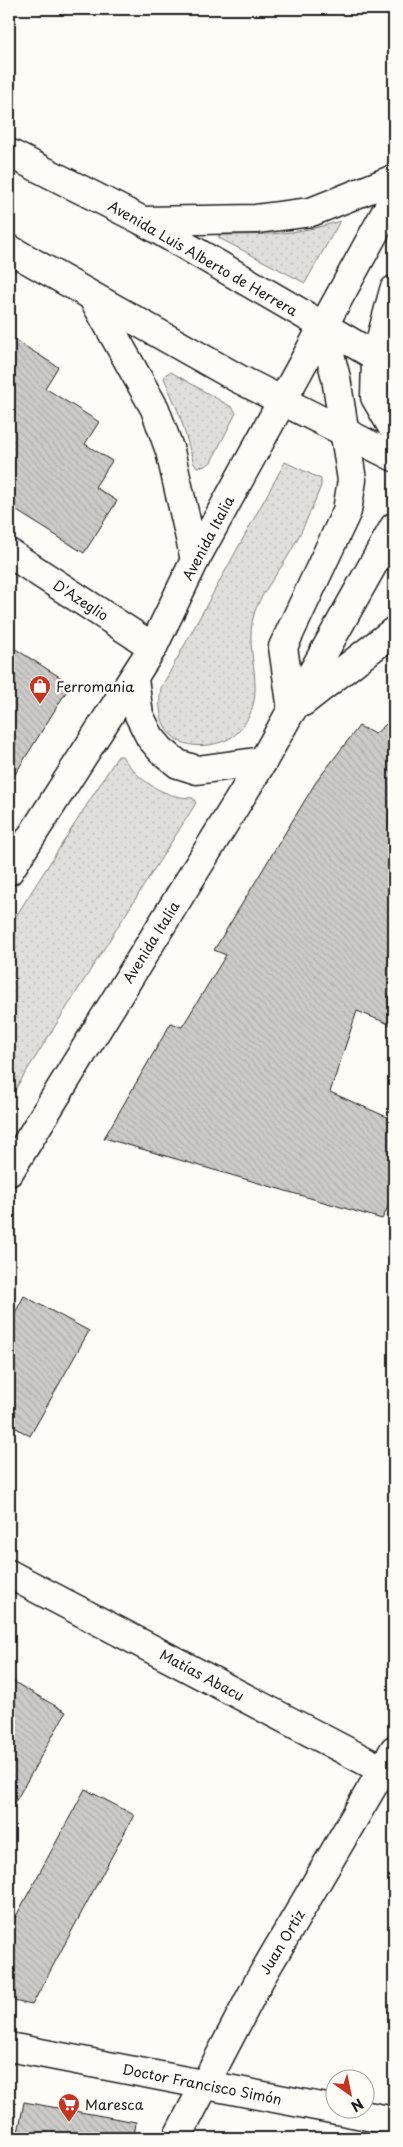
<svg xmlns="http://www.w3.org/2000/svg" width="403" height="2147" viewBox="0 0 403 2147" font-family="'Playpen Sans',sans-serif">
  <defs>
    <pattern id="grass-dots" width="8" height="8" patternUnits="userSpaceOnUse" patternTransform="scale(1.25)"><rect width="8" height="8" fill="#e0dfdb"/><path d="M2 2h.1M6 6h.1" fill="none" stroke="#c0bfbb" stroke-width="1.8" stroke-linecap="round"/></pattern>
    <pattern id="building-back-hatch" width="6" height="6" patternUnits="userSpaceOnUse" patternTransform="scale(1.25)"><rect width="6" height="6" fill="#cccbc8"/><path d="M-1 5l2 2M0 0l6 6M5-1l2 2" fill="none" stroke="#afaeab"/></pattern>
  </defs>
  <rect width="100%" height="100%" fill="#fdfcf7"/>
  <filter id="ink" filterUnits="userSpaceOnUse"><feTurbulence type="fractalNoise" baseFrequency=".02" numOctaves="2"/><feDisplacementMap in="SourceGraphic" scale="10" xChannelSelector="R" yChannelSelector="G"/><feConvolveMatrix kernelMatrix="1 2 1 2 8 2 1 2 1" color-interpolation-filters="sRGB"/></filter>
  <g filter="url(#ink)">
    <g fill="url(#grass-dots)" stroke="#7e7e7c">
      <path d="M340,221L305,283L219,238V235C265,235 295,235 340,221Z"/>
      <path d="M171,372L233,408L236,413L211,462L206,466L197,467L194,464L180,416L164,378L166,374Z"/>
      <path d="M285,462L321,479V486C311,511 300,536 287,558C277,574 259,597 254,614C242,655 272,694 239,731C231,740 220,743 209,745C170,750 155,723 161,688Z"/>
      <path d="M118,756H122C138,780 163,798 193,798L196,803L9,1099V927Z"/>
    </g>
    <g fill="url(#building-back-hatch)" stroke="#1c1c1c">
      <path d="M9,336L58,367L45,388L99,422L85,444L112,461L95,487L117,501L84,553L9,506Z"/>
      <path d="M9,645L71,684L9,784Z"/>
      <path d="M394,717V1026L357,1011L330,1092L394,1120V1195L382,1219L104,1138L171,1023L182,1027L226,955L214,950L316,782L359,726L375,734Z"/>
      <path d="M24,1296L89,1331L30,1436L9,1424V1324Z"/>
      <path d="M9,1679L66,1712L9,1813Z"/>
      <path d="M85,1789L134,1815L32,2005L9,2000V1929Z"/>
      <path d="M24,2102L136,2122L134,2138H17Z"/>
    </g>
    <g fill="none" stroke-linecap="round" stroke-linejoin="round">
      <g stroke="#1c1c1c" stroke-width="31">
        <g id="minor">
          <path d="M9,553L153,647"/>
          <path d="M9,1574L394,1776"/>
          <path d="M9,2047L394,2121"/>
          <path d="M177,2138L260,1979L394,1750"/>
        </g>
      </g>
      <g stroke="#1c1c1c" stroke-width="31">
        <g id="major">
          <path d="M9,153L143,221L394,367"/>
          <path d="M143,221L256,219L311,212L394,179"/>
          <path d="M9,249L239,379L394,457"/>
          <path d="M394,290L376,357L375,397L394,430"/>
          <path d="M93,298L155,409L170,451L195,560"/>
          <path d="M134,679L139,715L150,737L161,750L178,764L197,770L263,761"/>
          <path d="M303,702L394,631"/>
          <path d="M292,710L283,647L347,511L352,480L336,378L323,327"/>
          <path d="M9,871L153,647L195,560L394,197"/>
          <path d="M9,1172L263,761L394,527"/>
        </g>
      </g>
      <use href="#minor" stroke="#fdfcf7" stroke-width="28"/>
      <use href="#major" stroke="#fdfcf7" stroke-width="28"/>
    </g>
  </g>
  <defs>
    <g id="shop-pin" transform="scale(1.125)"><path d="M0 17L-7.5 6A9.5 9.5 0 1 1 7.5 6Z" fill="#c8321e" stroke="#fdfcf7"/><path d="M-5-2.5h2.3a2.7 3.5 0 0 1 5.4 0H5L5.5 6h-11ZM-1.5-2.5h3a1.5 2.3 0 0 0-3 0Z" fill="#fff"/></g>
    <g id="supermarket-pin" transform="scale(1.125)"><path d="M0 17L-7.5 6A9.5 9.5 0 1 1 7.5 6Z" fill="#c8321e" stroke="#fdfcf7"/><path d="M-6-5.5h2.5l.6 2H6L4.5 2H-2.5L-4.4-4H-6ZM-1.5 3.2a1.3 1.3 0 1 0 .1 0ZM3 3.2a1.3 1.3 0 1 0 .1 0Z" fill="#fff"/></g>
  </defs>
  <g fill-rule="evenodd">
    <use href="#shop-pin" x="40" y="686"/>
    <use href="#supermarket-pin" x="69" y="2104"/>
  </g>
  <g text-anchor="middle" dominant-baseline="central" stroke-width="4.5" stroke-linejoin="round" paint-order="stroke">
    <g font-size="14" fill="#1c1c1c" stroke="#fdfcf7">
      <text transform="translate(203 258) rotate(30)">Avenida Luis Alberto de Herrera</text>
      <text transform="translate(208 538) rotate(-62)">Avenida Italia</text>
      <text transform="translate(81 600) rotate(33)">D'Azeglio</text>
      <text transform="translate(151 942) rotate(-58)">Avenida Italia</text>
      <text transform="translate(202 1675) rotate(28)">Matías Abacu</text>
      <text transform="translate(282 1942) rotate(-59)">Juan Ortiz</text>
      <text transform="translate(202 2084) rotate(11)">Doctor Francisco Simón</text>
    </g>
    <g font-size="14" fill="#1c1c1c" stroke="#fdfcf7" text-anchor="start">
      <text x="56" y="686">Ferromania</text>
      <text x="85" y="2104">Maresca</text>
    </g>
  </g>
  <rect width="403" height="2147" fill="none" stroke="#fdfcf7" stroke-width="30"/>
  <rect x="15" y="15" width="373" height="2117" fill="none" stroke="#1c1c1c" stroke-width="2" filter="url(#ink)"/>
  <g transform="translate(350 2094) rotate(147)"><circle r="24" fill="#fdfcf7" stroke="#a3a29f"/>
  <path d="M0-4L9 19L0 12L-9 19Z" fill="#c8321e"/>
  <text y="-8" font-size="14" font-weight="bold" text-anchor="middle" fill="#1c1c1c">N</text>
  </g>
</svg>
